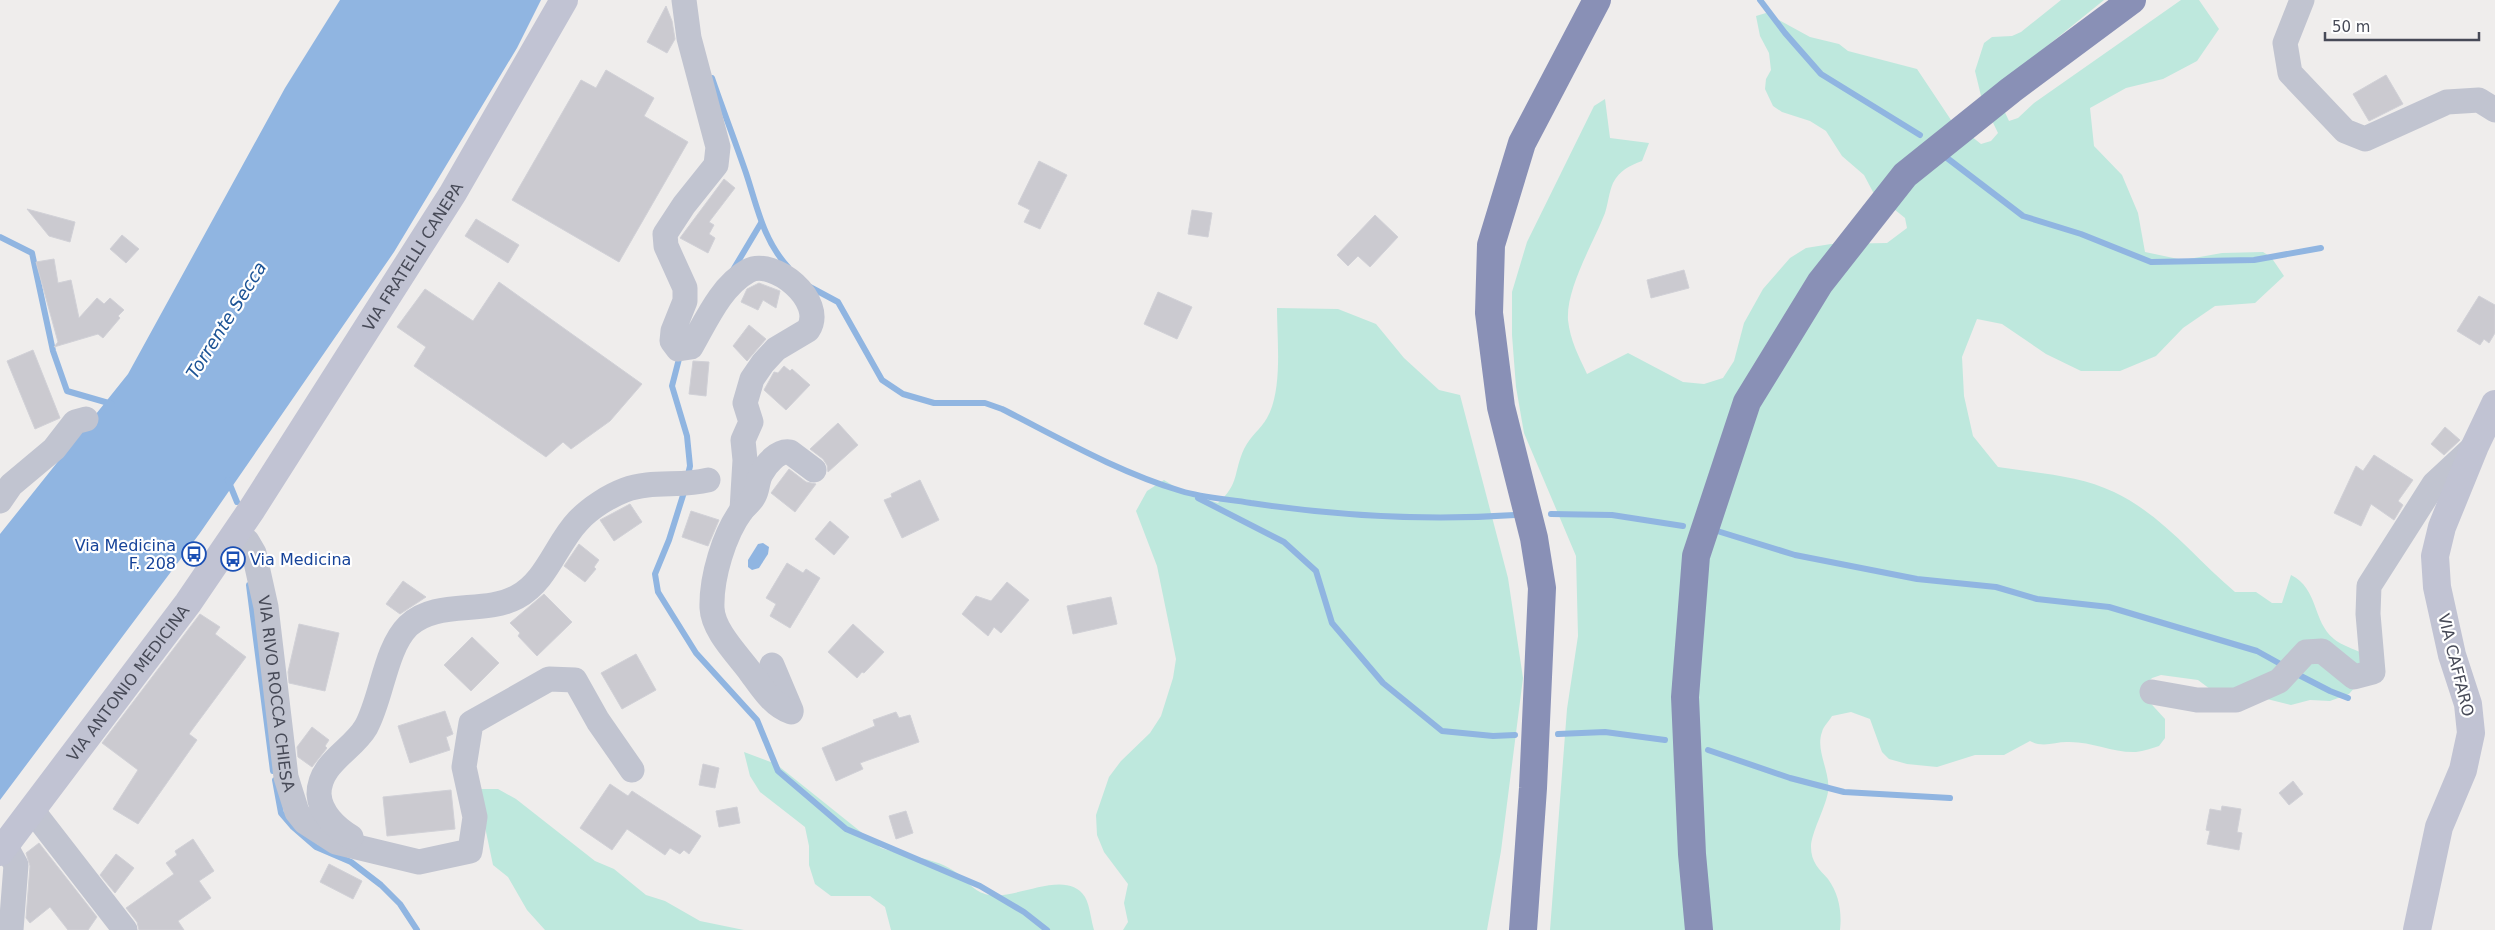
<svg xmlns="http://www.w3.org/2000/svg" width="2495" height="930" viewBox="0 0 2495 930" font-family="'DejaVu Sans',sans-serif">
  <rect width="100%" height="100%" fill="#efedec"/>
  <g fill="#bee8dd">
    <path d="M2061,0H2104L1994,89L2009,121L2018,118L2034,103L2181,0H2199L2219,29L2197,61L2163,79L2126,88L2090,108L2094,146L2122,175L2138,213L2145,252L2183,260L2222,253L2263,252L2271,257L2284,276L2255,303L2215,306L2183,328L2156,356L2120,371H2081L2046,354L2002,324L1977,319L1962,357L1964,396L1973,436L1998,467C2036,473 2079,475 2114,492C2161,514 2196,559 2235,592H2256L2272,603H2282L2291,575C2319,589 2312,621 2334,639C2341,645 2354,649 2362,653L2356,686L2349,694L2330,701L2310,700L2291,705L2263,698L2226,701L2198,680L2161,675L2152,678L2145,686L2144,696L2165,719V738L2159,746C2152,748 2144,751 2136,752C2113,753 2091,741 2067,742C2054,742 2043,748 2030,741L2004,755H1975L1937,767L1907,764L1889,759L1882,752L1870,719L1851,712L1832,716C1829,721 1823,727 1822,732C1815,751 1831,772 1828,792C1825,809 1811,833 1811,847C1811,862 1819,869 1828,879C1839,894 1842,912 1840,930H1550L1567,709L1578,636L1576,556L1524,433L1516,387L1512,335V292L1527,242L1594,106L1605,99L1610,138L1649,143L1642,161C1629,166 1620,170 1613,183C1609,192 1608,204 1605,213C1593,244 1566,288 1568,320C1570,340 1579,357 1587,374L1628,353L1683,382L1704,384L1723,378L1734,361L1744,323L1763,289L1790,258L1806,248L1831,244L1887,243L1907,228L1905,218L1873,192L1864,175L1842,156L1826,131L1810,121L1782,112L1773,106L1765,89L1766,79L1771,70L1769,53L1760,36L1756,16L1766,13L1810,37L1839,44L1848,51L1917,69L1951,120L1981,144L1991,141L1998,133L1982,100L1975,71L1984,43L1992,37L2012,36L2021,32Z"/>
    <path d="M1277,308L1338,309L1376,324L1404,358L1439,390L1460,395L1508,578L1523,678L1501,851L1487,930H1123L1128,922L1124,903L1128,884L1104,852L1097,835L1096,815L1109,777L1121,761L1150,733L1161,716L1173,678L1176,659L1157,566L1136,511L1147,491L1164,480L1180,490L1218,503C1240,483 1233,473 1244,449C1251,435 1260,430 1267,418C1283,390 1277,340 1277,308Z"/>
    <path d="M744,752L776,764L881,848C906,857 936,857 957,873C968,882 976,894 991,895C1018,899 1067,868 1085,897C1090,906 1091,920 1094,930H891L885,907L870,896H831L815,884L809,865V846L805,827L760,792L750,776Z"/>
    <path d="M477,789H498L516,799L595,861L614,869L646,895L665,901L700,921L744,930H545L527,910L508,877L493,865Z"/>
  </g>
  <g fill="#90b5e1">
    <path d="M340,0H541L517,48L394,252L200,533L0,800V534L128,374L285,88Z"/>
    <path d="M763,543L769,547L768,554L759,568L752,570L748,567V560L758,544Z"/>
  </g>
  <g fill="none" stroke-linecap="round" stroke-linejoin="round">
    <g stroke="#90b5e1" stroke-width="6">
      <path d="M1760,0L1785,33L1821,74L1920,135"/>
      <path d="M712,78C723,110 735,141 746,173C757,206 763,240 788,267"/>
      <path d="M1947,158L2023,216L2081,234L2151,262L2254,260L2321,248"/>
      <path d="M0,237L32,253L53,351L67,391L112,404"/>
      <path d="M733,270L761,223"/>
      <path d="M810,287L838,302L882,380L903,394L934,403H985L1002,409C1061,439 1118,472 1181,491C1204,498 1228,499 1251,503C1339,516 1427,521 1515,515"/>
      <path d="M680,355L672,386L687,436L690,466L687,479"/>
      <path d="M228,480L237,502"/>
      <path d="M685,489L669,540L655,574L658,592L696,653L757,720L778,771L846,829L980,886L1024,912L1047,930"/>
      <path d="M1198,498L1284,542L1316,571L1332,623L1383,683L1442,731L1493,736L1515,735"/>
      <path d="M1551,514L1612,515L1683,526"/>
      <path d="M1714,530L1795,555L1917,579L1996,587L2037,599L2109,607L2257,651L2284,666"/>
      <path d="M249,585L273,771"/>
      <path d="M2295,673L2330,691L2348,698"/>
      <path d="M1558,734L1605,732L1665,740"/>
      <path d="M1708,750L1790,778L1844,792L1950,798"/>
      <path d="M275,780L281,813L293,827L316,847L351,862L381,885L400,904L417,930"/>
    </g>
  </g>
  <g fill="#cbcad0" stroke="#d1d1d7">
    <path d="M666,6L672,21L675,39L667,53L647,42Z"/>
    <path d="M606,70L654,98L644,116L688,142L619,262L512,200L581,80L596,88Z"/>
    <path d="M2386,75L2403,104L2369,121L2353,94Z"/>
    <path d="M1039,161L1067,175L1040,229L1024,222L1030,210L1018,204Z"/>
    <path d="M724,179L735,188L709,222L714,225L709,234L715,238L708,253L680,238Z"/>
    <path d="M27,209L75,222L70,242L49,236Z"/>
    <path d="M1192,210L1212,213L1208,237L1188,234Z"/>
    <path d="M1375,215L1398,237L1370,267L1358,256L1348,266L1337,255Z"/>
    <path d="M476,219L519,245L508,263L465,236Z"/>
    <path d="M122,235L139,249L126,263L110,249Z"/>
    <path d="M54,259L58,283L71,280L79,318L97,298L104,304L110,298L124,310L118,316L120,318L103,338L98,334L54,347L58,342L36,262Z"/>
    <path d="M1684,270L1689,288L1651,298L1647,280Z"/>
    <path d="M499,282L642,384L610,421L571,449L563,442L546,457L414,366L426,347L397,327L425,289L473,321Z"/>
    <path d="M759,283L780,291L776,308L763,300L758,310L741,302L747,289Z"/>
    <path d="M1158,292L1192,307L1177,339L1144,324Z"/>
    <path d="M2479,296L2495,305V333L2489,343L2484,339L2480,345L2457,331Z"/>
    <path d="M749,325L766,339L747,361L733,346Z"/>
    <path d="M33,350L60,418L35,429L7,361Z"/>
    <path d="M693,361L709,362L706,396L689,394Z"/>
    <path d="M784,366L790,371L792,369L810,385L786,410L764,390L774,372L778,373Z"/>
    <path d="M838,423L858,445L828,472L827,465L823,459L810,449Z"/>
    <path d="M2445,427L2460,440L2444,455L2431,444Z"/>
    <path d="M2374,455L2413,480L2398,501L2403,505L2394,520L2371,504L2361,526L2334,513L2356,466L2363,471Z"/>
    <path d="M789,469L806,482L816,484L795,512L771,493Z"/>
    <path d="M920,480L939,520L902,538L884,500L892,497L891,494Z"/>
    <path d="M630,504L642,522L614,541L600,520Z"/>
    <path d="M691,511L719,520L708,546L682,537Z"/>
    <path d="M830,521L849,537L834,555L815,539Z"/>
    <path d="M579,544L599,560L594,567L596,569L585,582L564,566Z"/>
    <path d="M787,563L803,573L806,569L820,578L790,628L770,616L776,604L766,598Z"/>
    <path d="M403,581L426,597L400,614L386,604Z"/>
    <path d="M1007,582L1029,600L1001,633L994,627L988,636L962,614L976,596L991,601Z"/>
    <path d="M544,594L572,622L537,656L518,636L520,633L510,623Z"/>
    <path d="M1111,597L1117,624L1073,634L1067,606Z"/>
    <path d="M200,614L220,627L215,634L246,657L189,734L197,740L138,824L113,809L138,770L102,743Z"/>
    <path d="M299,624L339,633L325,691L289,683L288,672Z"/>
    <path d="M853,624L884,652L864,673L862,672L857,678L828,652Z"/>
    <path d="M472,637L499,663L471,691L444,665Z"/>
    <path d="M636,654L656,690L622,709L601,673Z"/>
    <path d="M445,711L453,734L446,737L450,750L410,763L398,726Z"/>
    <path d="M896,712L899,718L910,715L919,742L860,763L863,769L836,781L822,748L875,726L873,720Z"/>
    <path d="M312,727L329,740L325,746L327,748L312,767L298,757L297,747Z"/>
    <path d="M703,764L719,768L715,788L699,785Z"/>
    <path d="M2293,781L2303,794L2289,805L2279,793Z"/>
    <path d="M610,784L628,796L632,791L701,836L689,854L684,850L680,854L670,848L665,855L627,829L612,850L580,828Z"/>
    <path d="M451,790L455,829L387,836L383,797Z"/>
    <path d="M2222,806L2241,809L2237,832L2242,833L2239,850L2207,844L2210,831L2206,830L2210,809L2221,811Z"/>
    <path d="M737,807L740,823L719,827L716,811Z"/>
    <path d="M906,811L913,833L896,839L889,816Z"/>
    <path d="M193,839L214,871L199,881L211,898L178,921L184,930H139L137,922L126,908L174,874L166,863L177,855L175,851Z"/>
    <path d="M39,843L97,917L88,930H68L50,907L30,923L26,918L30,866L26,853Z"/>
    <path d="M116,854L134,868L115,893L100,875Z"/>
    <path d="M329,864L362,881L353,899L320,882Z"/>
  </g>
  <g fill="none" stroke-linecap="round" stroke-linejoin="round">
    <g stroke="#c1c4d0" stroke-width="25">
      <path d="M684,0L689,38L718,147L716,165L684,205L665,234L666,246L685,288V301L673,331L672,341L678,349L691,347C706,321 721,286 748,271C773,257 827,301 808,330L776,349L763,363L752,379L745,403L751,422L743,440L745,460L742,510"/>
      <path d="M2302,0L2285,43L2290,73L2345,131L2365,139L2447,102L2479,100L2495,110"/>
      <path d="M0,501L11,485L54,449L75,422L86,419"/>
      <path id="s1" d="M236,533L247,541L254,553L266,607L286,777L297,812L305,822L336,842L419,862L470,851L475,817L464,767L471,723L549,679L575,680L598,721L632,770"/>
      <path d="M772,665L791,710"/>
      <path d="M2152,692L2197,700H2236L2279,681L2306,652L2322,651L2354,677L2373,672L2368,614L2369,586L2434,484L2475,446"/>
      <path d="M791,712C773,706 762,688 751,673C738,655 713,631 712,608C711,578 724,534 742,510C746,505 751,502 754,496C758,489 757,481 761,474C766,464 778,450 790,452L814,470"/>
      <path d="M32,810L125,930"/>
      <path d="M351,837C336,828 320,813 319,794C319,763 353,750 366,727C382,698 385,649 408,626C436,599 484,615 517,597C547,581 556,544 578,521C590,508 609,496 625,490C651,480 681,487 708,480"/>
      <path d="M5,845L16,865L11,930"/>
    </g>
    <g stroke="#c1c3d3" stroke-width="28">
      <path id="s2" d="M0,852L188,603L252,509L453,193L564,0"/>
      <path d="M2417,930L2439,827L2463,770L2471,733L2468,704L2452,655L2437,587L2435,556L2442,527L2475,446L2495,404"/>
    </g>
    <g stroke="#8990b6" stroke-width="28">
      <path d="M1523,930L1533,788L1542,588L1534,538L1501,407L1489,313L1491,245L1522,143L1597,0"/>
      <path d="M1699,930L1692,854L1685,697L1696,556L1747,402L1820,283L1905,175L2011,90L2132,0"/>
    </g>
  </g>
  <defs>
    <g id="bus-ring" transform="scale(1.25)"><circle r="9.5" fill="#fff" stroke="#1a4fb4" stroke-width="1.5"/><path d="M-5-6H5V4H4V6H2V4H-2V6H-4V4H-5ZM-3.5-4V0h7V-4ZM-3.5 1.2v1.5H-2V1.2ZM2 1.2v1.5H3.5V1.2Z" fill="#1a4fb4"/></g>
  </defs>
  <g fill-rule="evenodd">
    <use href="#bus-ring" x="194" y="554"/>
    <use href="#bus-ring" x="233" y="559"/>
  </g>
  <g text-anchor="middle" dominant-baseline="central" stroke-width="4.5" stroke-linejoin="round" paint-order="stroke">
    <g font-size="16" fill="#474a57" stroke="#fff">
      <text stroke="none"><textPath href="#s2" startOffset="725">VIA FRATELLI CANEPA</textPath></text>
      <text transform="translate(2456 665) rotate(76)">VIA CAFFARO</text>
      <text stroke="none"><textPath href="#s2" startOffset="212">VIA ANTONIO MEDICINA</textPath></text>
      <text stroke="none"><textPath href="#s1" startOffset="170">VIA RIVO ROCCA CHIESA</textPath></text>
    </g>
    <g font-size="16" fill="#164399" stroke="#fff" text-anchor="end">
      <text x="176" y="545">Via Medicina<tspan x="176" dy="18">F. 208</tspan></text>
      <text x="250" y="559" text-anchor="start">Via Medicina</text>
    </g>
    <g font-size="18" font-style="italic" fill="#1c5395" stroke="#fff">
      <text transform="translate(226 320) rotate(-58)">Torrente Secca</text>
    </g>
  </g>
  <path d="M2325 32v8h154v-8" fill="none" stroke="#474a57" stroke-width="2.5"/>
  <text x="2332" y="32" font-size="15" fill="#474a57" stroke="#ffffff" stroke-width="4" paint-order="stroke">50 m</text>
</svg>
